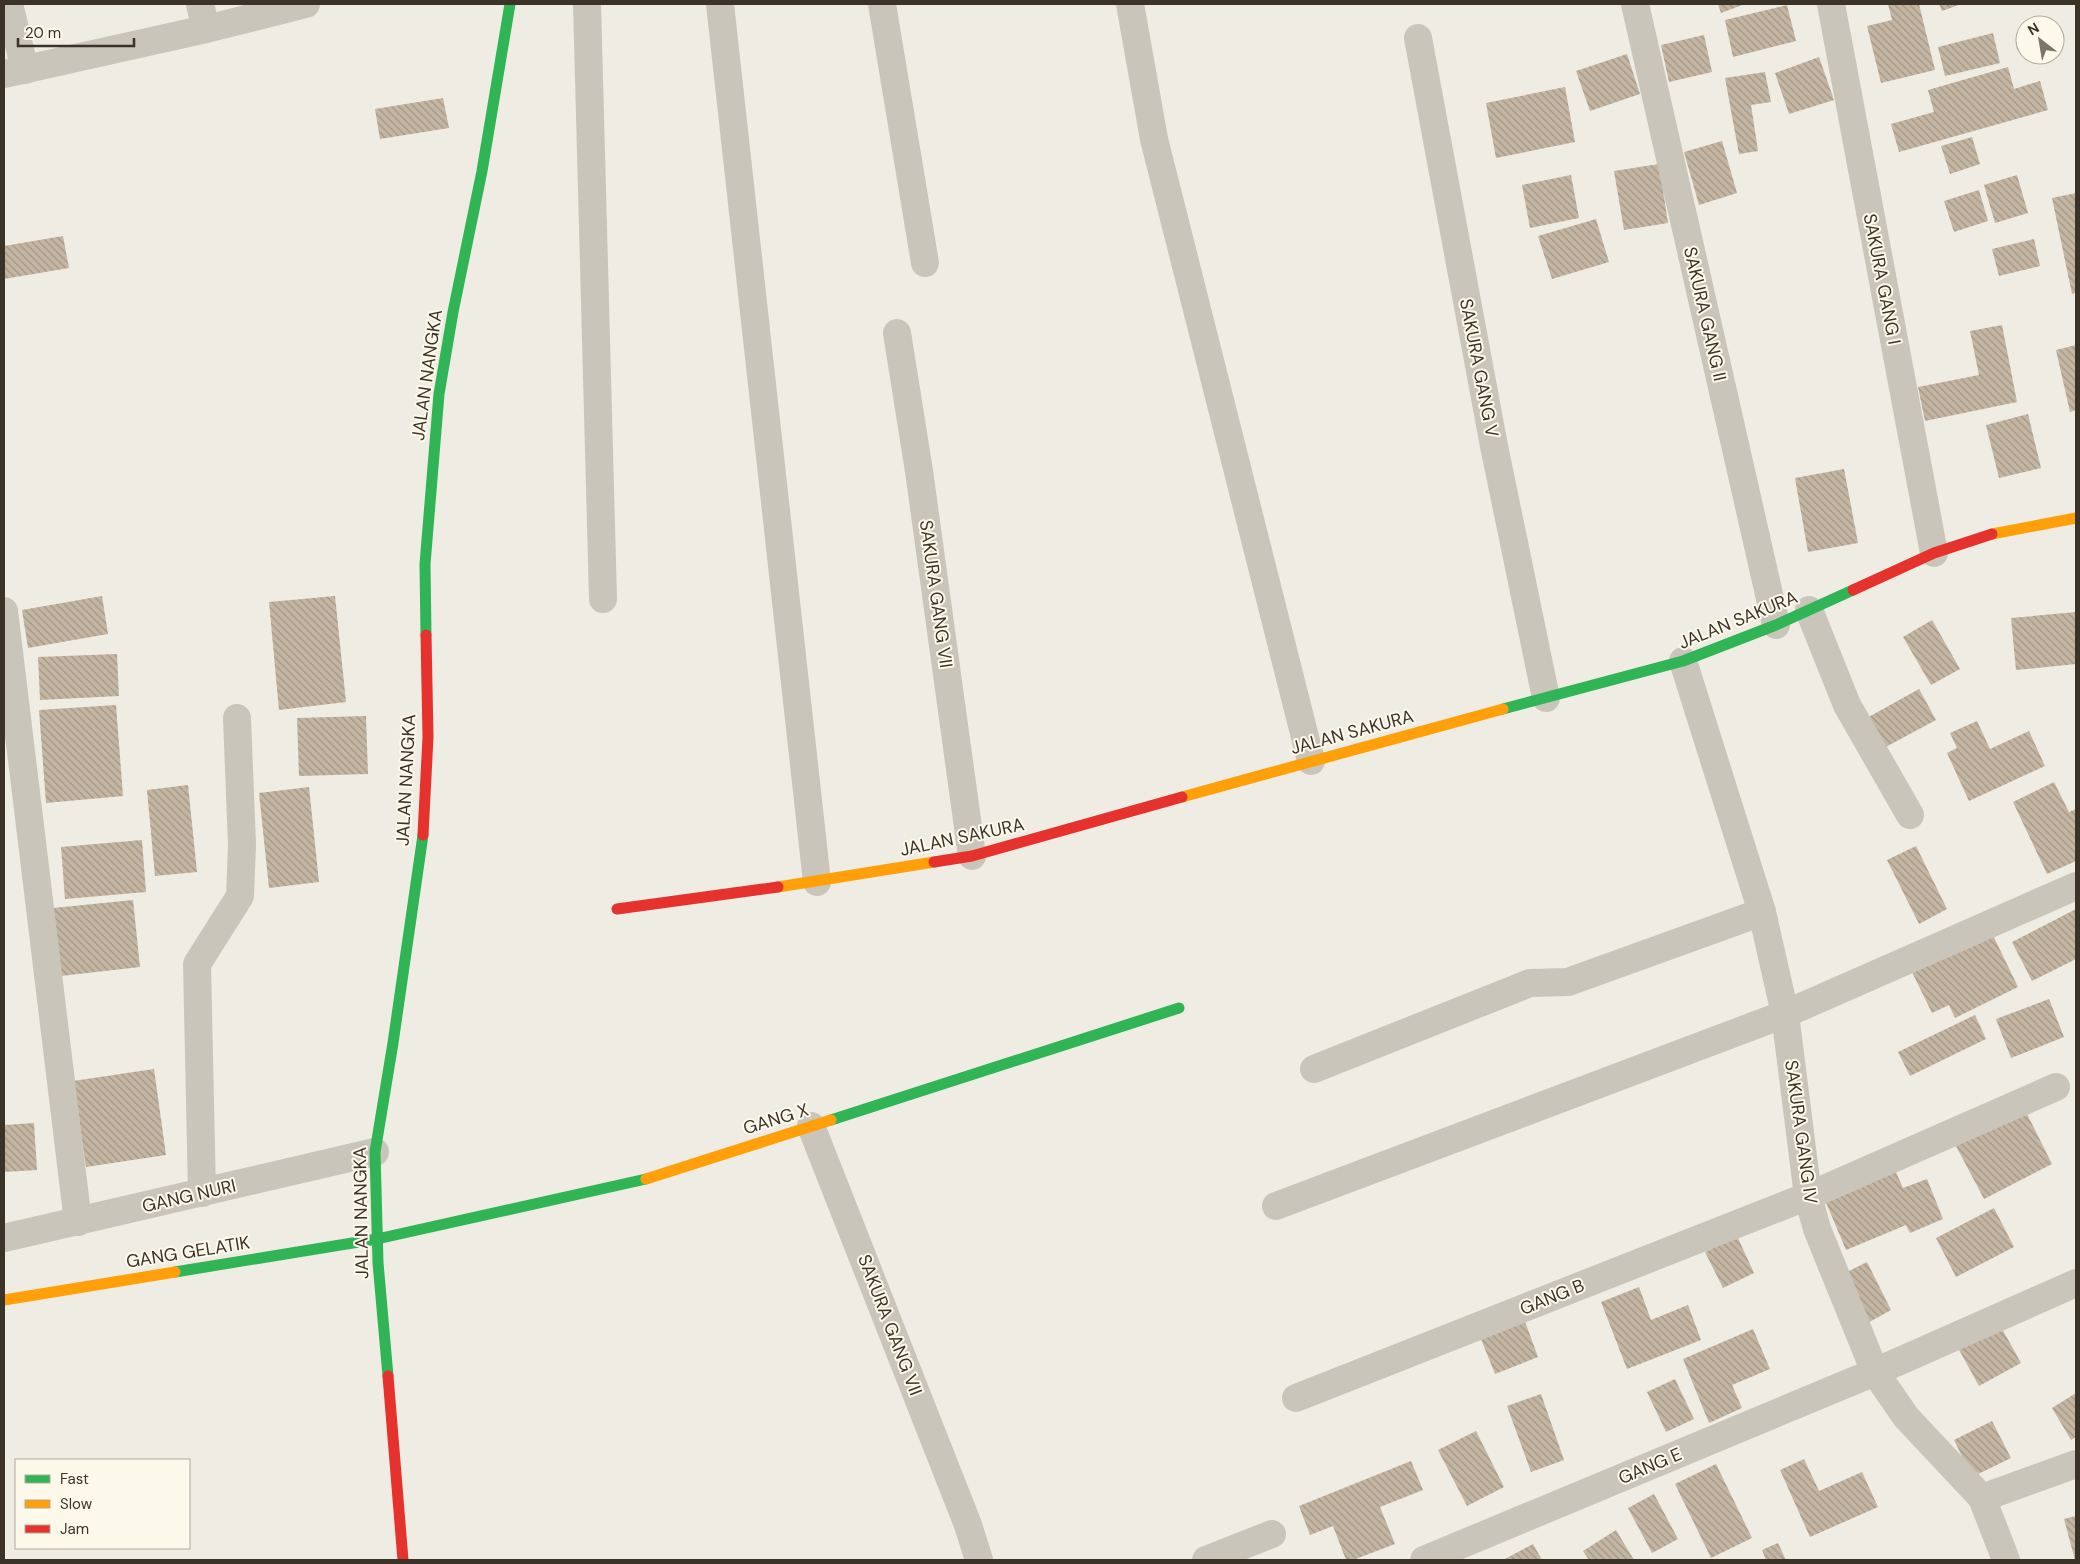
<svg xmlns="http://www.w3.org/2000/svg" width="2080" height="1564" viewBox="0 0 2080 1564" font-family="'DM Sans',sans-serif">
  <defs>
    <pattern id="building-back-hatch" width="6" height="6" patternUnits="userSpaceOnUse" patternTransform="scale(1.25)"><rect width="6" height="6" fill="#c5b6a3"/><path d="M-1 5l2 2M0 0l6 6M5-1l2 2" fill="none" stroke="#a19585"/></pattern>
  </defs>
  <rect width="100%" height="100%" fill="#efece3"/>
  <g fill="url(#building-back-hatch)">
    <path d="M1718,4H1745L1721,13Z"/>
    <path d="M1888,4H1919L1935,70L1881,83L1867,26L1892,20Z"/>
    <path d="M1939,4H1961L1942,11Z"/>
    <path d="M1787,5L1796,41L1733,57L1725,20Z"/>
    <path d="M1993,33L2000,63L1945,76L1938,47Z"/>
    <path d="M1704,35L1712,72L1669,82L1661,45Z"/>
    <path d="M1627,54L1640,94L1590,111L1576,71Z"/>
    <path d="M1819,57L1834,100L1789,114L1775,73Z"/>
    <path d="M2008,67L2014,89L2040,81L2048,110L1899,152L1891,124L1934,112L1928,90Z"/>
    <path d="M1765,72L1771,102L1751,105L1758,151L1739,154L1725,78Z"/>
    <path d="M1565,87L1575,142L1496,158L1486,103Z"/>
    <path d="M443,98L449,128L380,139L375,109Z"/>
    <path d="M1972,137L1980,164L1950,174L1941,146Z"/>
    <path d="M1722,141L1737,193L1699,205L1684,152Z"/>
    <path d="M1659,164L1668,223L1624,230L1614,171Z"/>
    <path d="M1571,175L1579,218L1530,228L1522,185Z"/>
    <path d="M2017,175L2028,213L1995,223L1984,185Z"/>
    <path d="M1979,190L1988,221L1954,232L1944,201Z"/>
    <path d="M2076,193V293L2072,294L2052,198Z"/>
    <path d="M1596,219L1609,262L1552,279L1538,236Z"/>
    <path d="M63,236L69,268L4,279V246Z"/>
    <path d="M2034,239L2040,266L1999,276L1992,249Z"/>
    <path d="M2002,325L2017,402L1925,421L1918,387L1979,375L1970,331Z"/>
    <path d="M2076,345V410L2070,412L2056,350Z"/>
    <path d="M2028,414L2041,468L1999,478L1986,425Z"/>
    <path d="M1844,469L1858,543L1808,552L1795,478Z"/>
    <path d="M102,596L108,634L28,648L22,610Z"/>
    <path d="M335,596L346,702L279,710L269,602Z"/>
    <path d="M2076,612V664L2016,670L2011,618Z"/>
    <path d="M1932,620L1960,669L1931,685L1903,637Z"/>
    <path d="M117,654L119,696L40,700L38,657Z"/>
    <path d="M1919,689L1936,720L1882,749L1865,719Z"/>
    <path d="M116,705L123,796L46,803L39,710Z"/>
    <path d="M366,716L368,774L299,776L297,718Z"/>
    <path d="M1977,721L1990,749L2029,731L2045,766L1969,801L1947,753L1957,748L1950,733Z"/>
    <path d="M2054,782L2069,812L2076,809V861L2047,874L2013,802Z"/>
    <path d="M188,785L197,872L155,876L147,790Z"/>
    <path d="M309,787L319,882L269,888L259,793Z"/>
    <path d="M142,840L146,892L65,899L61,847Z"/>
    <path d="M1916,846L1947,909L1919,924L1887,860Z"/>
    <path d="M133,900L140,967L61,976L53,908Z"/>
    <path d="M2076,909V959L2032,981L2012,942Z"/>
    <path d="M1990,929L2018,987L1955,1018L1949,1005L1932,1013L1910,968Z"/>
    <path d="M2049,999L2064,1037L2011,1058L1996,1019Z"/>
    <path d="M1975,1015L1986,1039L1910,1076L1898,1052Z"/>
    <path d="M154,1069L166,1155L86,1167L73,1081Z"/>
    <path d="M2025,1110L2052,1164L1984,1199L1956,1146Z"/>
    <path d="M34,1123L37,1170L4,1172V1125Z"/>
    <path d="M1895,1170L1903,1188L1927,1179L1943,1219L1910,1233L1906,1225L1846,1250L1825,1200Z"/>
    <path d="M1994,1208L2014,1247L1956,1277L1936,1238Z"/>
    <path d="M1737,1236L1754,1273L1723,1288L1705,1252Z"/>
    <path d="M1867,1262L1891,1310L1864,1325L1839,1276Z"/>
    <path d="M1639,1287L1651,1320L1688,1305L1701,1340L1627,1369L1601,1302Z"/>
    <path d="M1523,1316L1538,1357L1495,1374L1479,1334Z"/>
    <path d="M2000,1325L2021,1363L1979,1386L1958,1348Z"/>
    <path d="M1753,1329L1770,1369L1732,1385L1742,1408L1709,1423L1683,1359Z"/>
    <path d="M1675,1379L1694,1419L1666,1432L1647,1392Z"/>
    <path d="M2076,1393V1437L2071,1440L2052,1408Z"/>
    <path d="M1541,1394L1564,1460L1531,1472L1507,1406Z"/>
    <path d="M1992,1421L2011,1458L1972,1477L1954,1440Z"/>
    <path d="M1476,1431L1504,1487L1467,1506L1438,1450Z"/>
    <path d="M1804,1459L1819,1491L1862,1472L1878,1507L1810,1537L1780,1470Z"/>
    <path d="M1411,1461L1423,1490L1380,1507L1395,1544L1353,1560H1346L1333,1526L1310,1535L1299,1506Z"/>
    <path d="M1716,1464L1752,1538L1711,1558L1675,1484Z"/>
    <path d="M1654,1494L1678,1539L1652,1553L1628,1508Z"/>
    <path d="M2076,1516V1560H2075L2064,1519Z"/>
    <path d="M1616,1530L1634,1560H1589L1583,1551Z"/>
    <path d="M1778,1543L1786,1560H1766L1762,1550Z"/>
    <path d="M1533,1544L1542,1560H1503Z"/>
  </g>
  <g fill="none" stroke-linecap="round" stroke-linejoin="round">
    <g stroke="#c9c5bb" stroke-width="28">
      <path d="M9,4L25,70"/>
      <path d="M200,4L206,29"/>
      <path d="M587,4L603,599"/>
      <path d="M720,4L817,882"/>
      <path d="M882,4L925,263"/>
      <path d="M1130,4L1154,139L1311,761"/>
      <path d="M1635,4L1776,625"/>
      <path d="M1831,4L1934,553"/>
      <path d="M1418,38L1494,446L1546,698"/>
      <path d="M4,74L206,29L306,4"/>
      <path d="M897,333L919,471L972,856"/>
      <path d="M1809,610L1847,705L1910,815"/>
      <path d="M4,611L78,1222"/>
      <path d="M1683,661L1762,912L1785,1014L1808,1196L1817,1229L1875,1372L1906,1417L1982,1498L2006,1560"/>
      <path d="M1314,1069L1530,983L1568,982L1762,912"/>
      <path d="M811,1126L968,1525L979,1560"/>
      <path d="M202,1193L197,964L240,896L242,845L237,718"/>
      <path d="M1276,1206L1785,1014L2076,886"/>
      <path d="M4,1238L375,1152"/>
      <path d="M1296,1398L1808,1196L2056,1087"/>
      <path d="M1982,1498L2076,1464"/>
      <path d="M1206,1560L1272,1534"/>
      <path d="M1424,1560L1875,1372L2076,1283"/>
    </g>
    <g stroke="#30b455" stroke-width="11">
      <path d="M426,635L425,564L439,394L453,312L482,171L510,4"/>
      <path d="M1503,709L1683,661L1776,625L1853,590"/>
      <path d="M831,1120L1179,1008"/>
      <path d="M175,1272L377,1239L646,1179"/>
      <path d="M388,1376L378,1263L375,1152L393,1043L423,835"/>
    </g>
    <g stroke="#ff9f0a" stroke-width="11">
      <path d="M1992,534L2076,518"/>
      <path d="M1182,797L1503,709"/>
      <path d="M778,887L934,862"/>
      <path d="M646,1179L831,1120"/>
      <path d="M4,1300L175,1272"/>
    </g>
    <g stroke="#e5322d" stroke-width="11">
      <path d="M1853,590L1934,553L1992,534"/>
      <path d="M423,835L428,737L426,635"/>
      <path d="M934,862L972,856L1182,797"/>
      <path d="M617,909L778,887"/>
      <path d="M388,1376L403,1560"/>
    </g>
  </g>
  <g text-anchor="middle" dominant-baseline="central" stroke-width="4" stroke-linejoin="round" paint-order="stroke">
    <g font-size="18" fill="#3b3328" stroke="#fcf9eb">
      <text transform="translate(1882 279) rotate(79)">SAKURA GANG I</text>
      <text transform="translate(1705 314) rotate(77)">SAKURA GANG II</text>
      <text transform="translate(1479 368) rotate(79)">SAKURA GANG V</text>
      <text transform="translate(427 375) rotate(-82)">JALAN NANGKA</text>
      <text transform="translate(936 594) rotate(82)">SAKURA GANG VII</text>
      <text transform="translate(1738 620) rotate(-22)">JALAN SAKURA</text>
      <text transform="translate(1352 732) rotate(-15)">JALAN SAKURA</text>
      <text transform="translate(406 780) rotate(-87)">JALAN NANGKA</text>
      <text transform="translate(962 837) rotate(-12)">JALAN SAKURA</text>
      <text transform="translate(776 1119) rotate(-17)">GANG X</text>
      <text transform="translate(1801 1132) rotate(82)">SAKURA GANG IV</text>
      <text transform="translate(189 1196) rotate(-13)">GANG NURI</text>
      <text transform="translate(361 1213) rotate(-91)">JALAN NANGKA</text>
      <text transform="translate(188 1252) rotate(-9)">GANG GELATIK</text>
      <text transform="translate(1552 1297) rotate(-22)">GANG B</text>
      <text transform="translate(890 1325) rotate(69)">SAKURA GANG VII</text>
      <text transform="translate(1650 1466) rotate(-23)">GANG E</text>
    </g>
  </g>
  <rect width="2080" height="1564" fill="none" stroke="#3b3328" stroke-width="10"/>
  <rect x="15" y="1459" width="175" height="90" fill="#fcf9eb" stroke="#afaa9d"/>
  <rect x="25" y="1475" width="25" height="8" fill="#30b455" stroke="#afaa9d"/>
  <text x="60" y="1484" font-size="15" fill="#3b3328">Fast</text>
  <rect x="25" y="1500" width="25" height="8" fill="#ff9f0a" stroke="#afaa9d"/>
  <text x="60" y="1509" font-size="15" fill="#3b3328">Slow</text>
  <rect x="25" y="1525" width="25" height="8" fill="#e5322d" stroke="#afaa9d"/>
  <text x="60" y="1534" font-size="15" fill="#3b3328">Jam</text>
  <g transform="translate(2040 40) rotate(329)"><circle r="24" fill="#fcf9eb" stroke="#afaa9d"/>
  <path d="M0-4L9 19L0 12L-9 19Z" fill="#7a7469"/>
  <text y="-8" font-size="14" font-weight="bold" text-anchor="middle" fill="#3b3328">N</text>
  </g>
  <path d="M18 38v8h116v-8" fill="none" stroke="#3b3328" stroke-width="2.5"/>
  <text x="25" y="38" font-size="15" fill="#3b3328" stroke="#fcf9eb" stroke-width="4" paint-order="stroke">20 m</text>
</svg>
